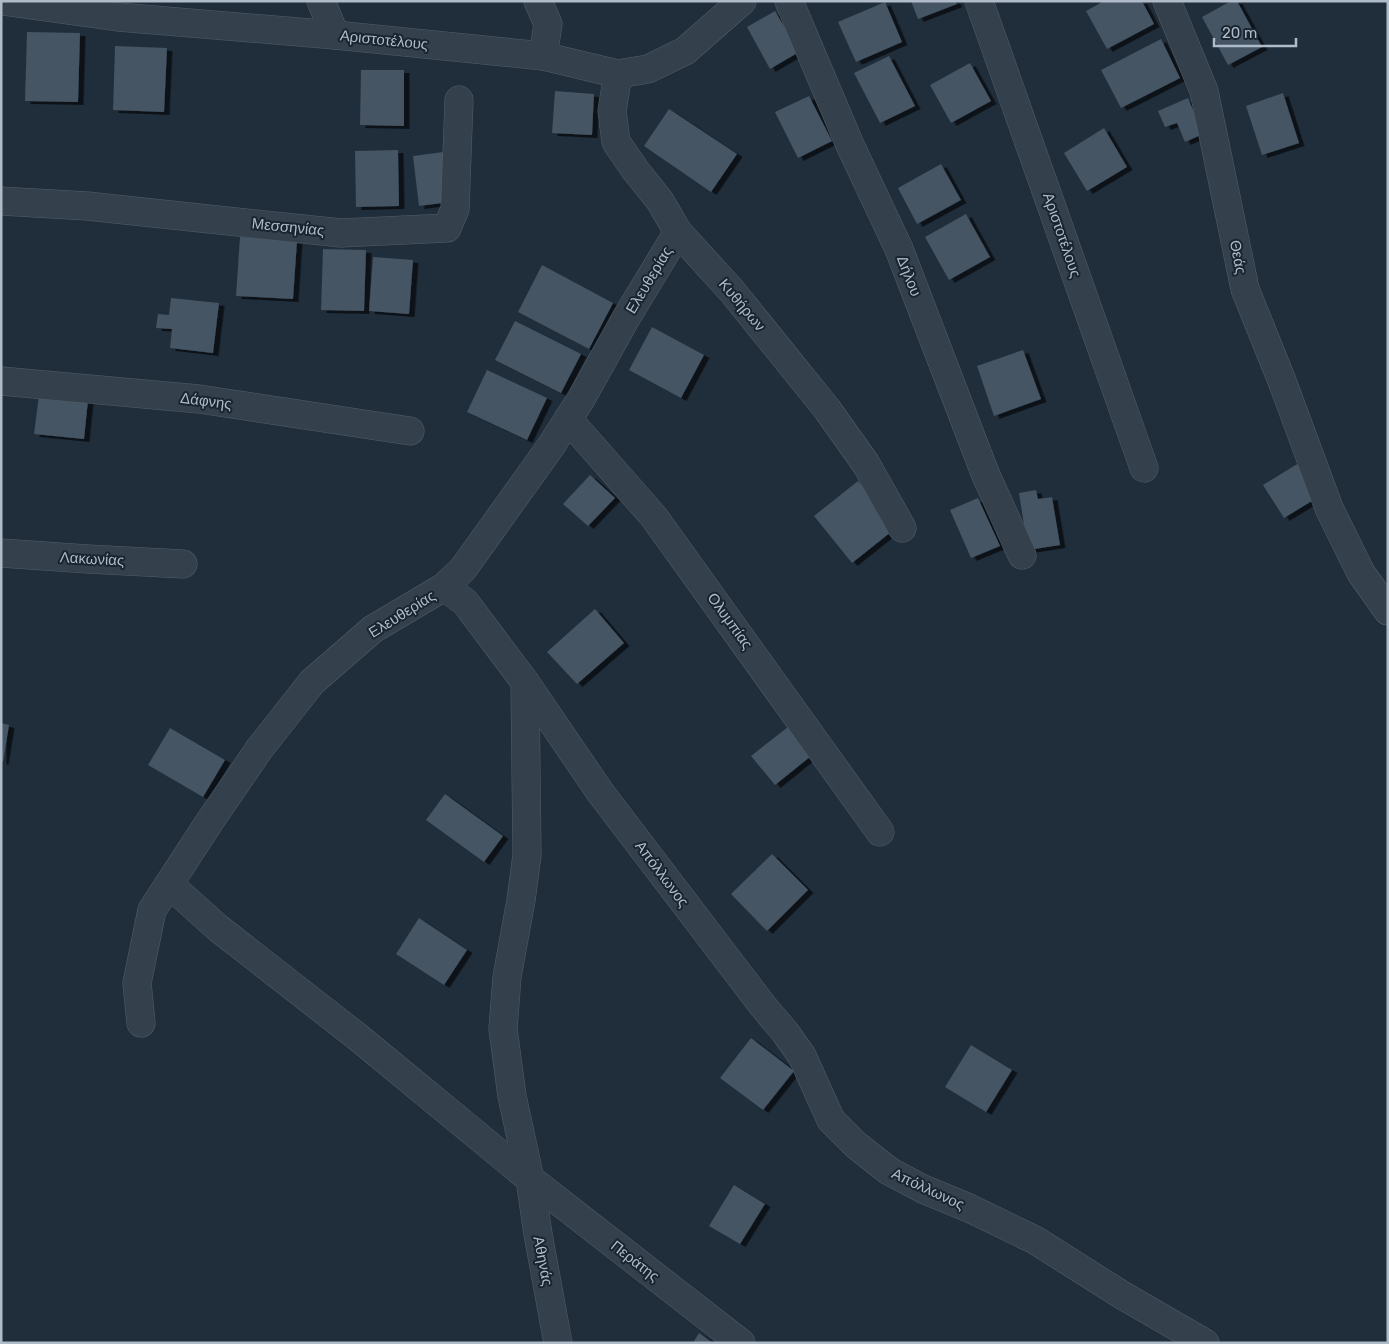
<svg xmlns="http://www.w3.org/2000/svg" width="1389" height="1344" viewBox="0 0 1389 1344" font-family="Rubik,sans-serif">
  <defs>
    <filter id="shadow"><feDropShadow dx="5.5" dy="3" stdDeviation="0" flood-color="#0009"/></filter>
  </defs>
  <rect width="100%" height="100%" fill="#202e3b"/>
  <g fill="#445463" filter="url(#shadow)">
    <path d="M911,1H955L957,4L918,19Z"/>
    <path d="M1104,1H1142L1154,24L1107,49L1086,11Z"/>
    <path d="M1231,1H1237L1262,47L1228,65L1202,17Z"/>
    <path d="M885,2L902,42L856,62L838,22Z"/>
    <path d="M775,11L799,52L770,69L747,27Z"/>
    <path d="M27,32L80,33L78,102L25,101Z"/>
    <path d="M1161,39L1180,78L1121,108L1101,70Z"/>
    <path d="M115,46L167,48L164,112L113,110Z"/>
    <path d="M889,56L915,106L880,123L854,73Z"/>
    <path d="M970,63L991,101L951,123L930,85Z"/>
    <path d="M361,70H404V126L360,125Z"/>
    <path d="M555,91L594,94L592,135L552,133Z"/>
    <path d="M1283,93L1299,143L1262,155L1246,106Z"/>
    <path d="M809,96L832,141L798,158L775,112Z"/>
    <path d="M1188,98L1203,134L1185,142L1177,123L1165,127L1158,111Z"/>
    <path d="M669,109L737,154L711,192L644,146Z"/>
    <path d="M1104,128L1127,167L1087,191L1064,153Z"/>
    <path d="M398,150L399,206L356,207L355,151Z"/>
    <path d="M443,152L450,202L419,206L413,156Z"/>
    <path d="M941,164L961,200L917,224L898,188Z"/>
    <path d="M966,214L990,257L949,280L925,237Z"/>
    <path d="M240,237L297,241L293,299L236,296Z"/>
    <path d="M323,249L366,250L364,311L321,310Z"/>
    <path d="M373,257L413,260L409,314L369,311Z"/>
    <path d="M542,265L613,303L589,349L518,312Z"/>
    <path d="M171,298L219,303L213,353L170,348L172,329L156,328L158,314L169,315Z"/>
    <path d="M515,321L581,354L561,393L495,360Z"/>
    <path d="M652,327L704,355L681,398L629,370Z"/>
    <path d="M1023,350L1041,399L994,416L977,366Z"/>
    <path d="M487,370L547,398L527,440L467,412Z"/>
    <path d="M39,395L88,400L84,439L34,434Z"/>
    <path d="M1299,463L1320,496L1284,518L1263,485Z"/>
    <path d="M590,475L615,498L588,526L563,504Z"/>
    <path d="M858,481L896,528L852,563L814,516Z"/>
    <path d="M1036,490L1038,499L1052,497L1060,545L1028,550L1019,493Z"/>
    <path d="M978,498L1000,546L971,558L950,510Z"/>
    <path d="M595,609L624,643L577,684L547,652Z"/>
    <path d="M1,723L9,725L3,762L1,761Z"/>
    <path d="M788,727L811,756L775,785L751,756Z"/>
    <path d="M170,728L225,760L203,797L148,765Z"/>
    <path d="M445,794L503,836L484,862L426,820Z"/>
    <path d="M772,854L808,890L767,931L731,894Z"/>
    <path d="M419,918L467,950L444,985L396,954Z"/>
    <path d="M751,1038L794,1071L763,1110L720,1078Z"/>
    <path d="M971,1045L1012,1070L986,1112L945,1087Z"/>
    <path d="M734,1185L765,1204L740,1244L709,1226Z"/>
    <path d="M699,1333L713,1343H693Z"/>
  </g>
  <g fill="none" stroke-linecap="round" stroke-linejoin="round">
    <g stroke="#525e69" stroke-width="29">
      <g id="minor">
        <path d="M2,1L118,17L335,35L543,56L618,74L648,69L685,51L742,1"/>
        <path d="M321,1L335,35"/>
        <path d="M538,1L548,24L543,56"/>
        <path d="M789,1L850,145L899,249L985,473L1022,555"/>
        <path d="M979,1L1144,468"/>
        <path d="M1167,1L1204,91L1245,289L1282,381L1329,508L1361,573L1388,611"/>
        <path d="M618,74L612,111L616,142L636,171L660,201L678,232L731,290L827,409L866,464L902,528"/>
        <path d="M1,201L87,206L341,233L447,228L455,209L459,100"/>
        <path d="M1,381L199,399L410,431"/>
        <path d="M568,419L654,517L880,832"/>
        <path d="M1,553L88,559L183,564"/>
        <path d="M444,587L465,602L525,682L600,792L763,1006L785,1032L802,1056L831,1120L856,1145L889,1171L923,1189L969,1208L1035,1240L1122,1295L1205,1343"/>
        <path d="M525,682L527,855L521,900L507,977L503,1029L512,1096L530,1179L538,1234L558,1343"/>
        <path d="M169,884L218,928L359,1038L530,1179L741,1343"/>
        <path d="M141,1023L137,983L152,910L210,821L260,748L312,682L373,629L444,587L463,569L551,446L581,399L626,318L678,232"/>
      </g>
    </g>
    <use href="#minor" stroke="#34404c" stroke-width="28"/>
  </g>
  <g text-anchor="middle" dominant-baseline="central" stroke-width="4" stroke-linejoin="round" paint-order="stroke">
    <g font-size="15" fill="#afbbc8" stroke="#192530">
      <text transform="translate(384 40) rotate(6)">Αριστοτέλους</text>
      <text transform="translate(288 227) rotate(6)">Μεσσηνίας</text>
      <text transform="translate(1062 235) rotate(71)">Αριστοτέλους</text>
      <text transform="translate(1238 257) rotate(79)">Θεάς</text>
      <text transform="translate(909 276) rotate(69)">Δήλου</text>
      <text transform="translate(649 280) rotate(-59)">Ελευθερίας</text>
      <text transform="translate(742 305) rotate(50)">Κυθήρων</text>
      <text transform="translate(206 401) rotate(7)">Δάφνης</text>
      <text transform="translate(92 559) rotate(3)">Λακωνίας</text>
      <text transform="translate(402 614) rotate(-32)">Ελευθερίας</text>
      <text transform="translate(730 621) rotate(54)">Ολυμπίας</text>
      <text transform="translate(662 874) rotate(53)">Απόλλωνος</text>
      <text transform="translate(928 1189) rotate(25)">Απόλλωνος</text>
      <text transform="translate(543 1261) rotate(79)">Αθηνάς</text>
      <text transform="translate(635 1261) rotate(38)">Περάτης</text>
    </g>
  </g>
  <rect width="1389" height="1344" fill="none" stroke="#afbbc8" stroke-width="5"/>
  <path d="M1214 38v8h82v-8" fill="none" stroke="#afbbc8" stroke-width="2.5"/>
  <text x="1222" y="38" font-size="15" fill="#afbbc8" stroke="#192530" stroke-width="4" paint-order="stroke">20 m</text>
</svg>
